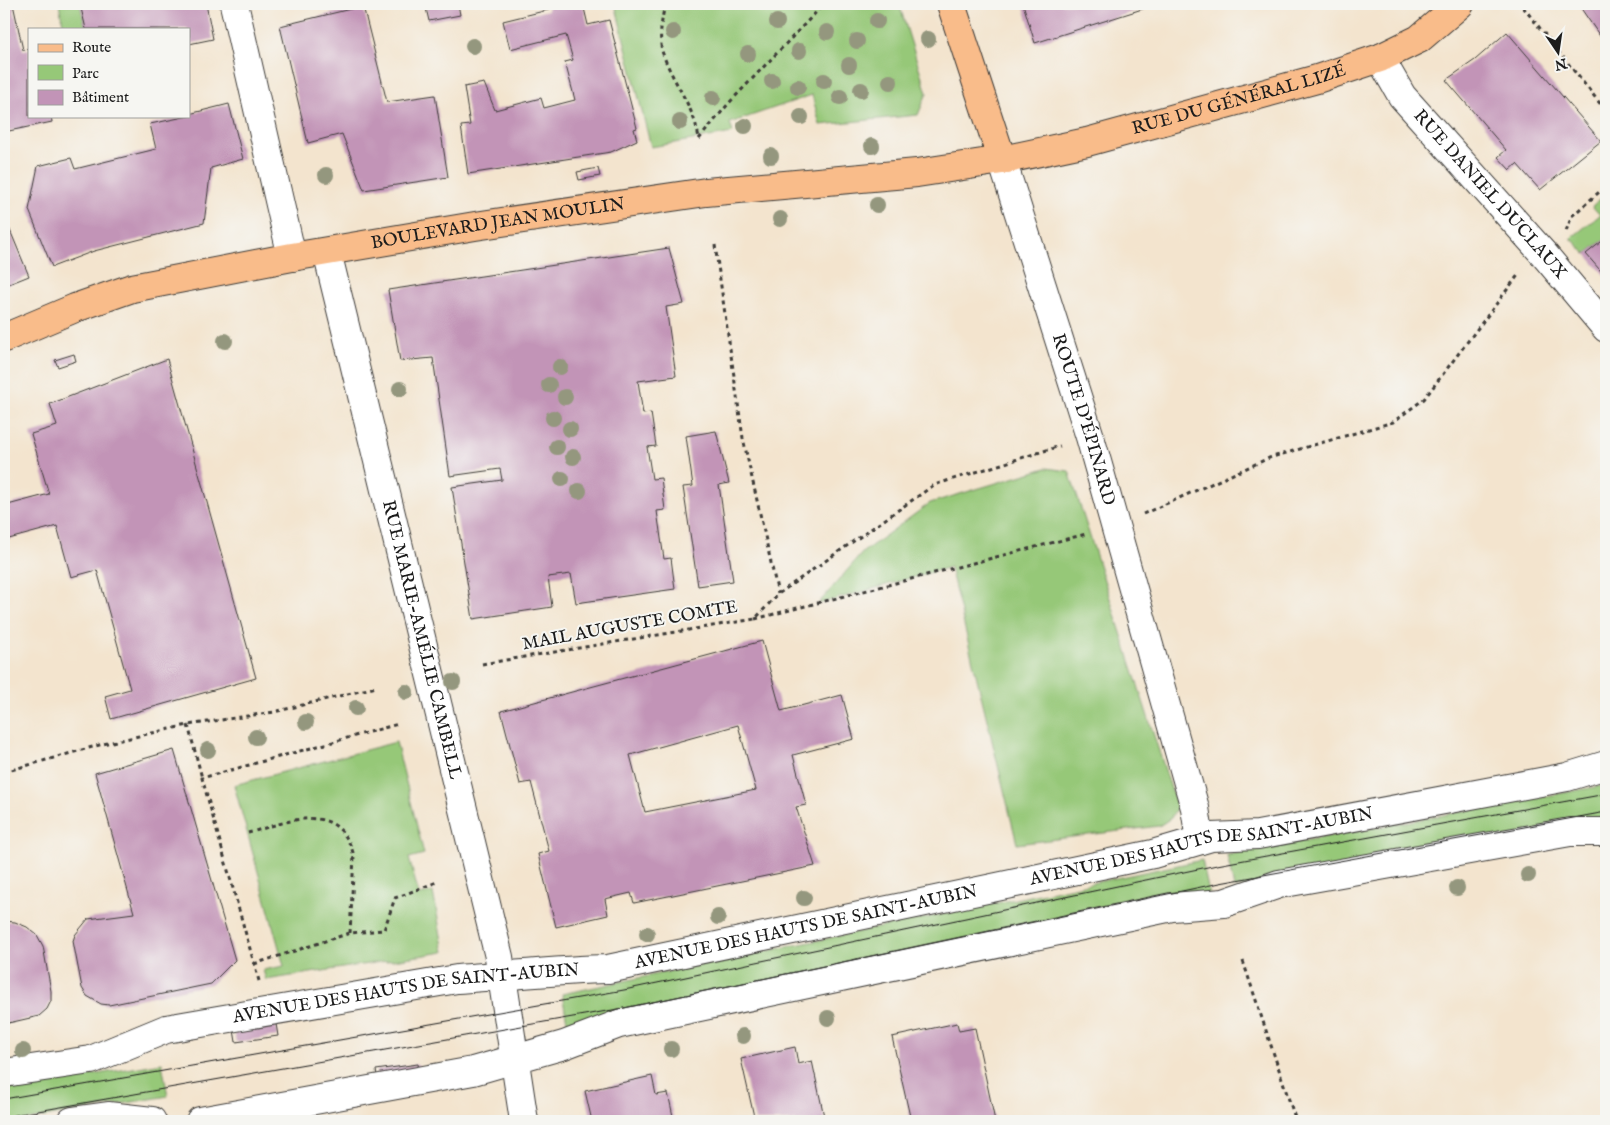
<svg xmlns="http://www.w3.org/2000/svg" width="1610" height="1125" viewBox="0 0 1610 1125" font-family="'IM FELL English',serif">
  <rect width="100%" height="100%" fill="#f6f6f2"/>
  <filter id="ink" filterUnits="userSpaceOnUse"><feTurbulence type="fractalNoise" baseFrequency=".02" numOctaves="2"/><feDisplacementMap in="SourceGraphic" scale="10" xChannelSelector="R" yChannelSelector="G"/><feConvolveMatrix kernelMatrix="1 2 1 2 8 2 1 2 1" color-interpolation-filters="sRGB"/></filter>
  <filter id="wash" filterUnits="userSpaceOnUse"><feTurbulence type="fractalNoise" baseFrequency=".0096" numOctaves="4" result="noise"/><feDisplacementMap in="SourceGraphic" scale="20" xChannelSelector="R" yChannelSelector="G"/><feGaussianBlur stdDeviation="1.12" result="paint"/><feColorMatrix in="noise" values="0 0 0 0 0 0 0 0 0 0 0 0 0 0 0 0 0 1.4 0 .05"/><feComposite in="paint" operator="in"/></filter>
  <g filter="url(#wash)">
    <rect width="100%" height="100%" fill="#f3e4ce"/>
    <g fill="#96c878" stroke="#59724a">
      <path d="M59,4H80L86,29H64Z"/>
      <path d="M615,4H899L927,93L918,115L820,125L812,95L730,123L733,133L651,147Z"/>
      <path d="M1606,194V238L1586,254L1571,238L1600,215L1592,206Z"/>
      <path d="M1046,468L1069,471L1177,807L1171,818L1159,826L1017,844L950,567L818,604L863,552L930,503Z"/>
      <path d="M396,742L424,854L409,858L419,895L433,892L444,952L266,980L263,970L284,966L234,785Z"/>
      <path d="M1606,785V819L1234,888L1227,855Z"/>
      <path d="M1202,860L1209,893L568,1027L562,994Z"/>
      <path d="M162,1063L168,1096L21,1121H4V1090Z"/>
    </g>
    <g id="blocks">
      <g fill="#c294b7" fill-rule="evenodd">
        <path d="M4,4H13L23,50L29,49V116H51L52,122L4,132Z"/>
        <path d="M80,4H206L213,39L189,44V29H86Z"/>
        <path d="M425,4H458L460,15L429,21Z"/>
        <path d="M547,4H583L588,25L609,20L637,128L634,129L637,140L611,152L468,174L461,126L470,125L464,87L484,83L495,110L541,98L544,108L575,100L565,62L573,60L566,35L510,49L503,21L548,10Z"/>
        <path d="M1023,4H1158L1035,43Z"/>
        <path d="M1578,4H1606V45Z"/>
        <path d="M363,6L387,102L435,95L448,177L364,190L342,134L308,143L280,26Z"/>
        <path d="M1507,32L1601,141L1540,190L1517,164L1510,170L1498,157L1506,150L1446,80L1475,60Z"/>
        <path d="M229,104L243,159L211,168L204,223L94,251L52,267L29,210L38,166L71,158L75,169L156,149L150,124L189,116V114Z"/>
        <path d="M598,168L600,176L579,180L577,172Z"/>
        <path d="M7,223L29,276L4,286V224Z"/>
        <path d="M1606,238V277L1586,254Z"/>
        <path d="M669,248L684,304L666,307L676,376L638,381L643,414L651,413L656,446L647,447L652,479L661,478L665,510L657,511L664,559L671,558L675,589L576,603L571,574L548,577L552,607L473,619L452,487L502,480L500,469L450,476L433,358L400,361L388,290Z"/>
        <path d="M74,354L76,361L58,367L55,360Z"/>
        <path d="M167,359L256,678L111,719L105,696L130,689L97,570L71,577L57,526L5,540L4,506L49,494L31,434L57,426L50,404Z"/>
        <path d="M716,431L729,483L719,485L733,581L698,586L683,487L693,486L686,436Z"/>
        <path d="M762,641L781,711L842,695L854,739L793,755L806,805L796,807L815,866L634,903L631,893L605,899L608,915L556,927L538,854L549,851L531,782L520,784L501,711ZM738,725L756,790L645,812L630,755Z"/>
        <path d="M174,750L235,960L211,984L109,1005L101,1004L87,996L82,988L73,941L75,935L88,919L134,913L95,773Z"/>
        <path d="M4,921L15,922L27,927L37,935L43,946L51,991V1001L47,1009L39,1016L4,1024Z"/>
        <path d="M957,1023L959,1031L975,1028L995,1121H911L892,1037Z"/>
        <path d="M276,1024L278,1036L236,1042L234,1030Z"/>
        <path d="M795,1047L798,1064L812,1061L825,1121H755L741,1059Z"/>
        <path d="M418,1064L420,1076L378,1082L376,1070Z"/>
        <path d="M652,1076L656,1095L668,1093L674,1121H592L585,1091Z"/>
      </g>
    </g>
  </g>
  <g filter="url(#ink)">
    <use href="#blocks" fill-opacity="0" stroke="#3c3a37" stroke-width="1"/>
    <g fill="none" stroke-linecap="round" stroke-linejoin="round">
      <g stroke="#3c3a37" stroke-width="30">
        <g id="minor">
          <path d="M234,4L292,257"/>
          <path id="s1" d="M1380,58L1402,96L1542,252L1606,328"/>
          <path id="s2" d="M1002,160L1090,437L1195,808L1200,840"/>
          <path id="s3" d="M327,252L499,957L524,1121"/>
          <path id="s4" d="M4,1073L91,1060L166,1029L457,979C507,976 558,970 608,969L1153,854L1211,837L1258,835L1567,777L1606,765"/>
          <path d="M72,1121L108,1116L152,1121"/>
          <path d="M200,1121L473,1071L564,1045L619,1024L1172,907L1224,903L1279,884L1570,832H1606"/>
        </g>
      </g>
      <g stroke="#3c3a37" stroke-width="30">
        <g id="major">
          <path d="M951,4L1002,160"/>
          <path id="s5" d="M4,338L75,308L132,288L292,257L475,226L706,192L917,173L1002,160L1087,142L1317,79L1380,58L1419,39L1460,4"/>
        </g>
      </g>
      <g stroke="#3c3a37" stroke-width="3" stroke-dasharray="4 4" stroke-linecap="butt">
        <path d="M665,4C662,18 658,40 663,54C673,83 695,108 699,139"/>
        <path d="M1523,7L1606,111"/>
        <path d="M699,139L729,103L824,4"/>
        <path d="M1566,231L1572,216L1606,186"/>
        <path d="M715,245L743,438L778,594"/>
        <path d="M1143,514L1269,458L1393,422L1424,399L1519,274"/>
        <path d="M755,619L1086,534"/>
        <path d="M482,664L755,619L778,594L934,485L1060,446"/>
        <path d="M188,725L202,778"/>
        <path d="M4,772L103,744L188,725L274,712L376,687"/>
        <path d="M248,833C288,822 338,798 354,856L350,933"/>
        <path d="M1243,961L1296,1121"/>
        <path d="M254,964L350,933L384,930L395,898L437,882"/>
        <path d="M259,981L202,778L398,724"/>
      </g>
      <use href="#minor" stroke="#fff" stroke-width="28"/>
      <use href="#major" stroke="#f9bc8a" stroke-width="28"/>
      <g stroke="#1c1c1c" stroke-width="1">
        <path d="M4,1099L624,990L1217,865L1606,794"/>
        <path d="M4,1117L624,1008L1220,883L1606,812"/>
      </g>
    </g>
    <g fill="#94977e">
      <circle cx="877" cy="21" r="8"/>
      <circle cx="777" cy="22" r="8"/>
      <circle cx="673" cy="32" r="8"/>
      <circle cx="827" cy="32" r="8"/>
      <circle cx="928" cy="39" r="8"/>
      <circle cx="857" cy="41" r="8"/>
      <circle cx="473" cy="46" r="8"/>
      <circle cx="799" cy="51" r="8"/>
      <circle cx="748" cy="54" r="8"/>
      <circle cx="849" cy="65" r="8"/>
      <circle cx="772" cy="81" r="8"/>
      <circle cx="824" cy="81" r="8"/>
      <circle cx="890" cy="82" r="8"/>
      <circle cx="798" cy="87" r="8"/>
      <circle cx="861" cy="90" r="8"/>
      <circle cx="840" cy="97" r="8"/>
      <circle cx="713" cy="98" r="8"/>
      <circle cx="801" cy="117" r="8"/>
      <circle cx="680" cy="122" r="8"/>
      <circle cx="745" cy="126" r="8"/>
      <circle cx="872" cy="146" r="8"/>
      <circle cx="771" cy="156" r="8"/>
      <circle cx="326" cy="175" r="8"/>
      <circle cx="877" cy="205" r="8"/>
      <circle cx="780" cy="219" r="8"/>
      <circle cx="225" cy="341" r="8"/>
      <circle cx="560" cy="367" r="8"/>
      <circle cx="549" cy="385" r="8"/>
      <circle cx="400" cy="389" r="8"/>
      <circle cx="565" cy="397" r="8"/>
      <circle cx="553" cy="418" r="8"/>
      <circle cx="570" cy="429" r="8"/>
      <circle cx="557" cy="447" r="8"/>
      <circle cx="573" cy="457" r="8"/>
      <circle cx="562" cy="479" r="8"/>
      <circle cx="579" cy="491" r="8"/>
      <circle cx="453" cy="682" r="8"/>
      <circle cx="406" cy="692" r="8"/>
      <circle cx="356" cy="708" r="8"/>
      <circle cx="306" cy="722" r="8"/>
      <circle cx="256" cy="737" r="8"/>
      <circle cx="208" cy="750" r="8"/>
      <circle cx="1528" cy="875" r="8"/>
      <circle cx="1457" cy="888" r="8"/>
      <circle cx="804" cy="898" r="8"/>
      <circle cx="718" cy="917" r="8"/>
      <circle cx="647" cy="934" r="8"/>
      <circle cx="828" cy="1018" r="8"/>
      <circle cx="743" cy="1036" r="8"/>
      <circle cx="671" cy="1049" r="8"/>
      <circle cx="23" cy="1051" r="8"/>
    </g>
  </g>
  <g text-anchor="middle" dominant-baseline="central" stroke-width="4" stroke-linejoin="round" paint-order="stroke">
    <g font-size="18" fill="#1c1c1c" stroke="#f6f6f2">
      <text stroke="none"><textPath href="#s5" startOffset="1262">RUE DU GÉNÉRAL LIZÉ</textPath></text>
      <text stroke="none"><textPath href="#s1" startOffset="176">RUE DANIEL DUCLAUX</textPath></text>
      <text stroke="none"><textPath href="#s5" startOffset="509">BOULEVARD JEAN MOULIN</textPath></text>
      <text stroke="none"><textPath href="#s2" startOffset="272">ROUTE D'ÉPINARD</textPath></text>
      <text transform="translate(630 626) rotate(-10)">MAIL AUGUSTE COMTE</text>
      <text stroke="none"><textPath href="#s3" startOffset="399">RUE MARIE-AMÉLIE CAMBELL</textPath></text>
      <text stroke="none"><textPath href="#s4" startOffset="1222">AVENUE DES HAUTS DE SAINT-AUBIN</textPath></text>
      <text stroke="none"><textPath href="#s4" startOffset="818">AVENUE DES HAUTS DE SAINT-AUBIN</textPath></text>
      <text stroke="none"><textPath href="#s4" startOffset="412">AVENUE DES HAUTS DE SAINT-AUBIN</textPath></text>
    </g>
  </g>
  <rect width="1610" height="1125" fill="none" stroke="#f6f6f2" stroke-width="20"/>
  <rect x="28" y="28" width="162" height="90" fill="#f6f6f2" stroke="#9f9f9c"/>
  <rect x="38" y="44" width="25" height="8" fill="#f9bc8a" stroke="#9f9f9c"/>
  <text x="72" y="52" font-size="15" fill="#1c1c1c">Route</text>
  <rect x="38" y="65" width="25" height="15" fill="#96c878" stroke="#9f9f9c"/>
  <text x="72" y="78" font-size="15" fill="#1c1c1c">Parc</text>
  <rect x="38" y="90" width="25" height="15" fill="#c294b7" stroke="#9f9f9c"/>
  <text x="72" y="102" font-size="15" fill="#1c1c1c">Bâtiment</text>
  <g transform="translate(1558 52) rotate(167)" stroke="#f6f6f2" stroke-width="4" paint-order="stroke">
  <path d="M0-4L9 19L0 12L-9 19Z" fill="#1c1c1c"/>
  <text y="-8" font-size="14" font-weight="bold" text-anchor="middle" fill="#1c1c1c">N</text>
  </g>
</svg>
